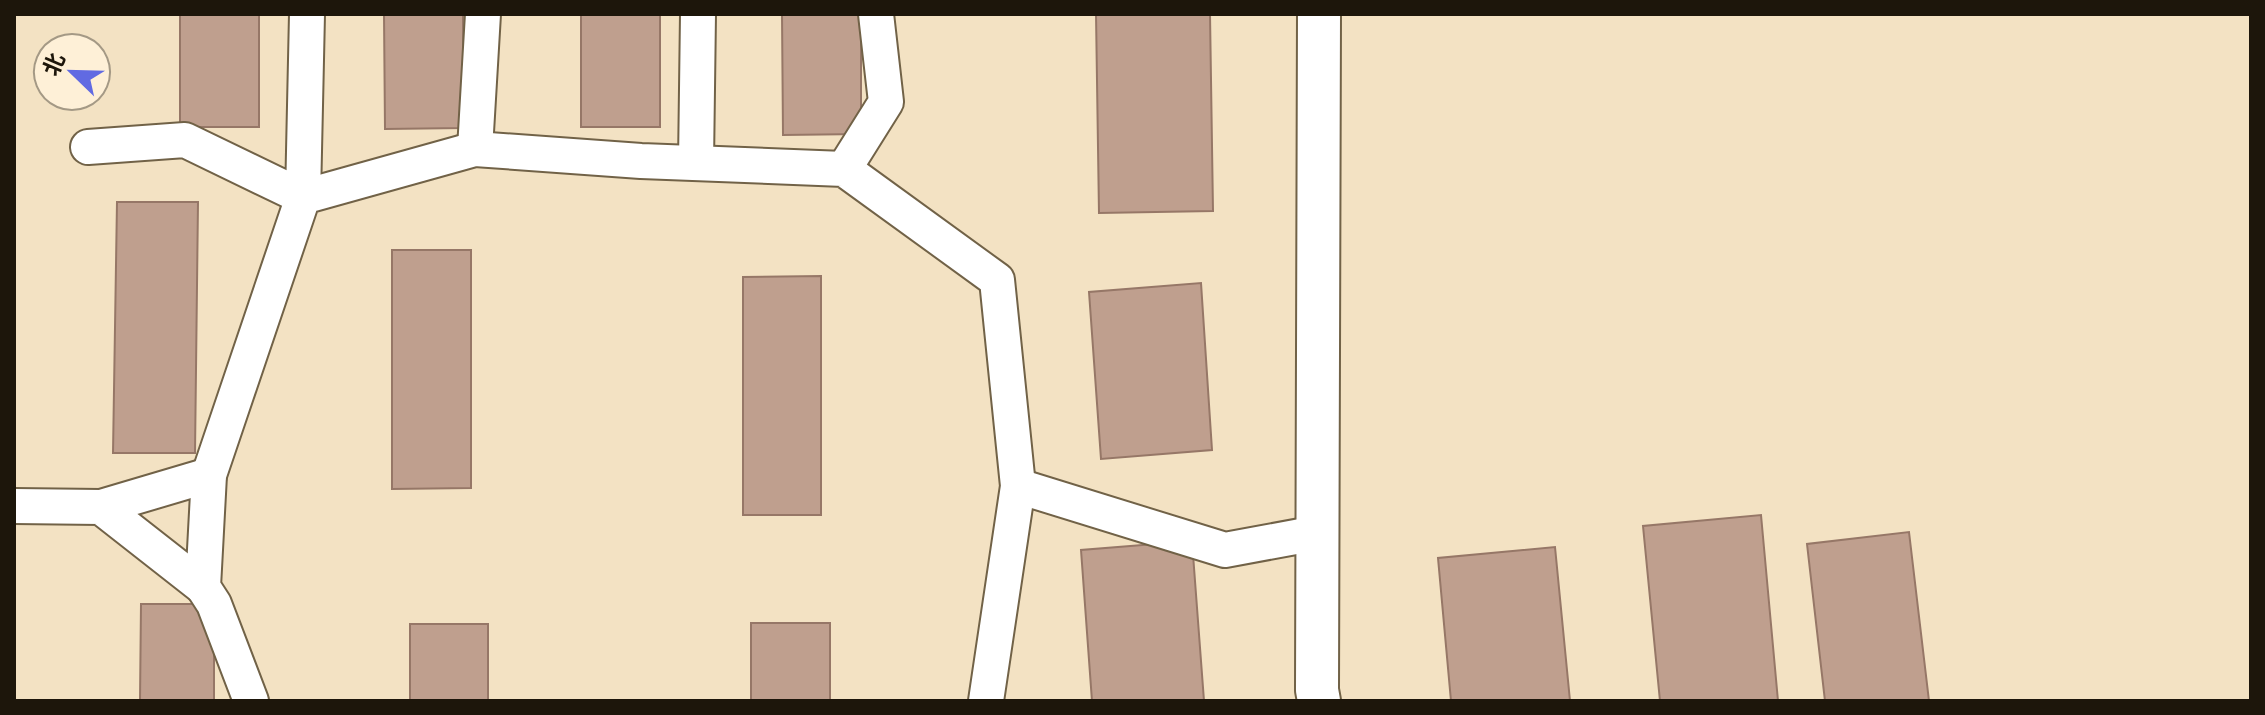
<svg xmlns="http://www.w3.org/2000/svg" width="2265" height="715" viewBox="0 0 2265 715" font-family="Jost,'Noto Sans SC',sans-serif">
  <rect width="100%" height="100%" fill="#f3e2c3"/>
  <g fill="#bf9f8e" stroke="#967767" stroke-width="2">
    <rect x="180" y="14" width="79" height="113"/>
    <path d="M384,14H463V128L385,129Z"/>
    <rect x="581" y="14" width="79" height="113"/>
    <path d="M782,14H861V134L783,135Z"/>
    <path d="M1096,14H1210L1213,211L1099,213Z"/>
    <path d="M117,202H198L195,453H113Z"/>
    <path d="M392,250H471V488L392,489Z"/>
    <path d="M821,276V515H743V277Z"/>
    <path d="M1201,283L1212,450L1101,459L1089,292Z"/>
    <path d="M1761,515L1778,701H1660L1643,526Z"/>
    <path d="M1909,532L1929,701H1825L1807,544Z"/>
    <path d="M1192,541L1204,701H1092L1081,550Z"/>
    <path d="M1555,547L1570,701H1451L1438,558Z"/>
    <path d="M141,604H214V701H140Z"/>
    <rect x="751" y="623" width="79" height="78"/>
    <rect x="410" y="624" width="78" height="77"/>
  </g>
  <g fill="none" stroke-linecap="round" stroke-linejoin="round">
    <g stroke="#716247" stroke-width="38">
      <g id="minor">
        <path d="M88,147L185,140L303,197L307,14"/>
        <path d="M475,149L483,14"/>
        <path d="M696,163L698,14"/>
        <path d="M844,169L886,102L876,14"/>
        <path d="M1018,486L1225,550L1317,533"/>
        <path d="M14,506L101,507L203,587"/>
        <path d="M101,507L209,475"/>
        <path d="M251,701L214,604L203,587L209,475L303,197L475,149L641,161L844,169L997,280L1018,486L986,701"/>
      </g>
    </g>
    <g stroke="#716247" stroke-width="46">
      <path id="tertiary" d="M1319,14L1317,690L1319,701"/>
    </g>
    <use href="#minor" stroke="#fff" stroke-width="34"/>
    <use href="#tertiary" stroke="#fff" stroke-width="42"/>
  </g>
  <rect width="2265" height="715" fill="none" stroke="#1d160b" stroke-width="32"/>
  <g transform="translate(72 72) rotate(293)"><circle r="38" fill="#fef0d7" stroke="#a49985" stroke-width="2"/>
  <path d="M0-6L14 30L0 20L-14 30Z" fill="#616ae2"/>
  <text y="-12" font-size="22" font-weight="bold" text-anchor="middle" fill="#1d160b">北</text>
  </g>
</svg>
